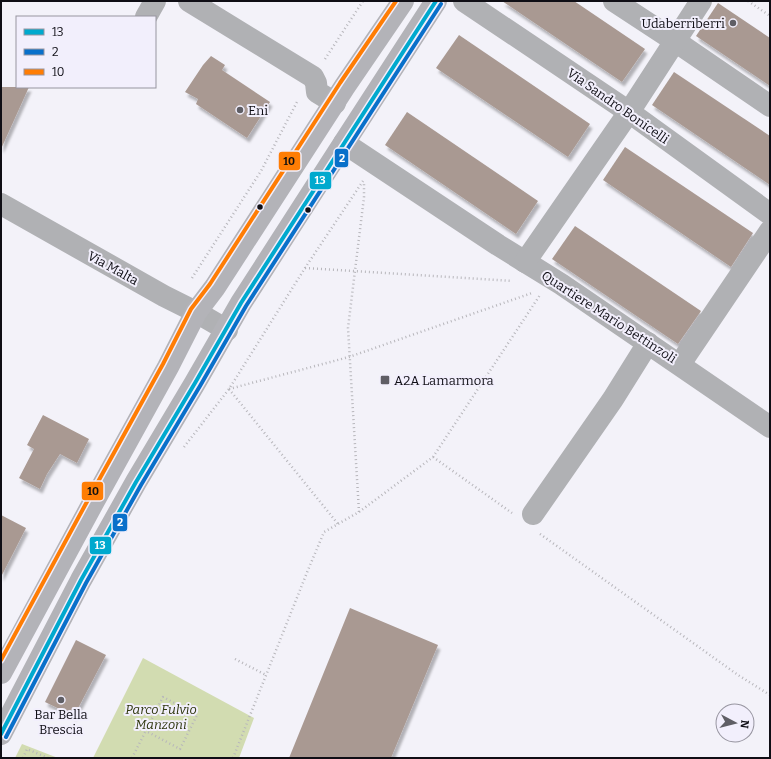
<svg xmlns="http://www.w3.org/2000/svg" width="771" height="759" viewBox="0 0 771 759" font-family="Bitter,serif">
  <defs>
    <filter id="shadow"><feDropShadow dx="2.5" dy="4.5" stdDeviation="1" flood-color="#0004"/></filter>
  </defs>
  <rect width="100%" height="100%" fill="#f3f2f9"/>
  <g fill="#d2dcb1">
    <path d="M143,658L254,718L239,758H93Z"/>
    <path d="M22,744L58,758H15Z"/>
  </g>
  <g fill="#a99992" filter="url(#shadow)">
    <path d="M502,1H574L645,49L622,82Z"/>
    <path d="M718,3L770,38V86L696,36Z"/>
    <path d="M459,35L590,124L568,157L436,68Z"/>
    <path d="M211,56L225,65L222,70L270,102L247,138L196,104L198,99L185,92L203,65Z"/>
    <path d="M674,72L770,136V185L652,105Z"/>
    <path d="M1,87H29L1,149Z"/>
    <path d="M407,112L538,201L516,234L385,145Z"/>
    <path d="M625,147L753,233L731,267L603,180Z"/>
    <path d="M575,226L701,311L678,344L552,259Z"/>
    <path d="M43,415L89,439L77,463L60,454L47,474L40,489L19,478L34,449L27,445Z"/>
    <path d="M1,515L26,528L1,577Z"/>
    <path d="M350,608L438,645L391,758H289Z"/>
    <path d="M76,640L106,655L74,716L45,702Z"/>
  </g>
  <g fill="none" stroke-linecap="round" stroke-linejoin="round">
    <g stroke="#b7b6bb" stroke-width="2.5" stroke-dasharray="1 3" stroke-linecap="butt">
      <path d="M748,1L770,16"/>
      <path d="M325,59L363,1"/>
      <path d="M305,268L512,281"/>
      <path d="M192,278L261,171L297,102"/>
      <path d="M229,389L349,357L532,293"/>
      <path d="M229,389L338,524"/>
      <path d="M184,447L229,389L305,268L363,181"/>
      <path d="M433,457L512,513"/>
      <path d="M359,512L348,328L364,197V182"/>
      <path d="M540,534L738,675L770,695"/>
      <path d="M235,659L266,675"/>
      <path d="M23,758L27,749L48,758"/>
      <path d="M132,758L163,697L197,715L180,749L146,731"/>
      <path d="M233,758L308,570L324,532L359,512L433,457L540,295"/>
    </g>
    <g stroke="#b0b1b4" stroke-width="22">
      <path d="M189,1L313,77L316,83L317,92L335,103"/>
      <path d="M464,1L629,112L770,214"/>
      <path d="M614,1L675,41L770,106"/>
      <path d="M146,17L155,1"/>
      <path d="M344,143L498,245L561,284L770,427"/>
      <path d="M1,204L164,296L196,312L227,330"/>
      <path d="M525,262L629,112L701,1"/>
      <path d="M680,364L770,231"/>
      <path d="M533,514L613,399L648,343"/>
    </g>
    <g stroke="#b3b3b8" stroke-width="22">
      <path d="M1,673L94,501L168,367L196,312L215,287L345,86L403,1"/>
      <path d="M1,734L81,580L136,482L195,383L241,303L344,143L436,1"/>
    </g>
    <g stroke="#f2effc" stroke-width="7">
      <path id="bus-1" d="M1,734L81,580L136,482L195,383L241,303L436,1"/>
    </g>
    <g stroke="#f2effc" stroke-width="7">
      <path id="bus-2" d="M6,737L86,583L141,485L200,386L246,306L441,4"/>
    </g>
    <g stroke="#f2effc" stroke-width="7">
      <path id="bus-3" d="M1,660L89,498L163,364L191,309L210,284L340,83L396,1"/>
    </g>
    <use href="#bus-1" stroke="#00a9ce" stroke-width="4"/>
    <use href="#bus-2" stroke="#0970ca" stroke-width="4"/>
    <use href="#bus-3" stroke="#ff7d04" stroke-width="4"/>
  </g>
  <g fill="#5f5e65" stroke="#f2effc" stroke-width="1.5">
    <circle cx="733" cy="23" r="4"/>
    <circle cx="240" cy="110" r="4"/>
    <rect x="380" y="375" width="10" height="10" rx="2"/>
    <circle cx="61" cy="700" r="4"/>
  </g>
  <g fill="#0f0e15" stroke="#f2effc" stroke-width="1.5">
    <circle cx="260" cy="207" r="3.5"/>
    <circle cx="308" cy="210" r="3.5"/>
  </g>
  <g text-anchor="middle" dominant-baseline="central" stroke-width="4" stroke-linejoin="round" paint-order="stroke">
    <g font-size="13" fill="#0f0e15" stroke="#f2effc" text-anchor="start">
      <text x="725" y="23" text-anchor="end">Udaberriberri</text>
      <text x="248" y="110">Eni</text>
      <text x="394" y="380">A2A Lamarmora</text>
      <text x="61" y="714" text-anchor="middle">Bar Bella<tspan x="61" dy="15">Brescia</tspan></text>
    </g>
    <g font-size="13" fill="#0f0e15" stroke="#f2effc">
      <text transform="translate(618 106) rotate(35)">Via Sandro Bonicelli</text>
      <text transform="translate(113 268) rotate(29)">Via Malta</text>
      <text transform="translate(609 317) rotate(33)">Quartiere Mario Bettinzoli</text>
    </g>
    <g font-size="13" font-style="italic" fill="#2e360d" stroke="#f2effc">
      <text x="161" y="709">Parco Fulvio<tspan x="161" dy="15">Manzoni</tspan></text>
    </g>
  </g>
  <g stroke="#f2effc" stroke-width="1.5">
    <rect x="334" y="148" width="15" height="20" rx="4" fill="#0970ca"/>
    <rect x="278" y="151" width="23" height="20" rx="4" fill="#ff7d04"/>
    <rect x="309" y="171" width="23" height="19" rx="4" fill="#00a9ce"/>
    <rect x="81" y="481" width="23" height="20" rx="4" fill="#ff7d04"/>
    <rect x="112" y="513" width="16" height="19" rx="4" fill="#0970ca"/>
    <rect x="89" y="536" width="23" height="19" rx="4" fill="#00a9ce"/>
  </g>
  <g font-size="11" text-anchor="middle" font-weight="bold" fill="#fff">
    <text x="342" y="162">2</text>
    <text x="320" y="184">13</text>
    <text x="120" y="526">2</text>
    <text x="100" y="549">13</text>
  </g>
  <g font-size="11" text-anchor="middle" font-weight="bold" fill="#111">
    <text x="289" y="165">10</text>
    <text x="93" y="495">10</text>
  </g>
  <rect width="771" height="759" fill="none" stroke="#0f0e15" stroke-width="4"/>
  <rect x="16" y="16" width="140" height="72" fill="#f2effc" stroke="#9795a0"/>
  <rect x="24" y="29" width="20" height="6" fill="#00a9ce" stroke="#9795a0"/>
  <text x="52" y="36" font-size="12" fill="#0f0e15">13</text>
  <rect x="24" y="49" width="20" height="6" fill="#0970ca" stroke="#9795a0"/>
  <text x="52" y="56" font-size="12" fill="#0f0e15">2</text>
  <rect x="24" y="69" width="20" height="6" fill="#ff7d04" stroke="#9795a0"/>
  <text x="52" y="76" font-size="12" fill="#0f0e15">10</text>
  <g transform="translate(735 723) rotate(97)"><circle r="19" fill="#f2effc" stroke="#9795a0"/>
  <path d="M0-3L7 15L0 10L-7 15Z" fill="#5f5e65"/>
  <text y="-6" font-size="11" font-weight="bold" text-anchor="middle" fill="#0f0e15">N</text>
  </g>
</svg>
